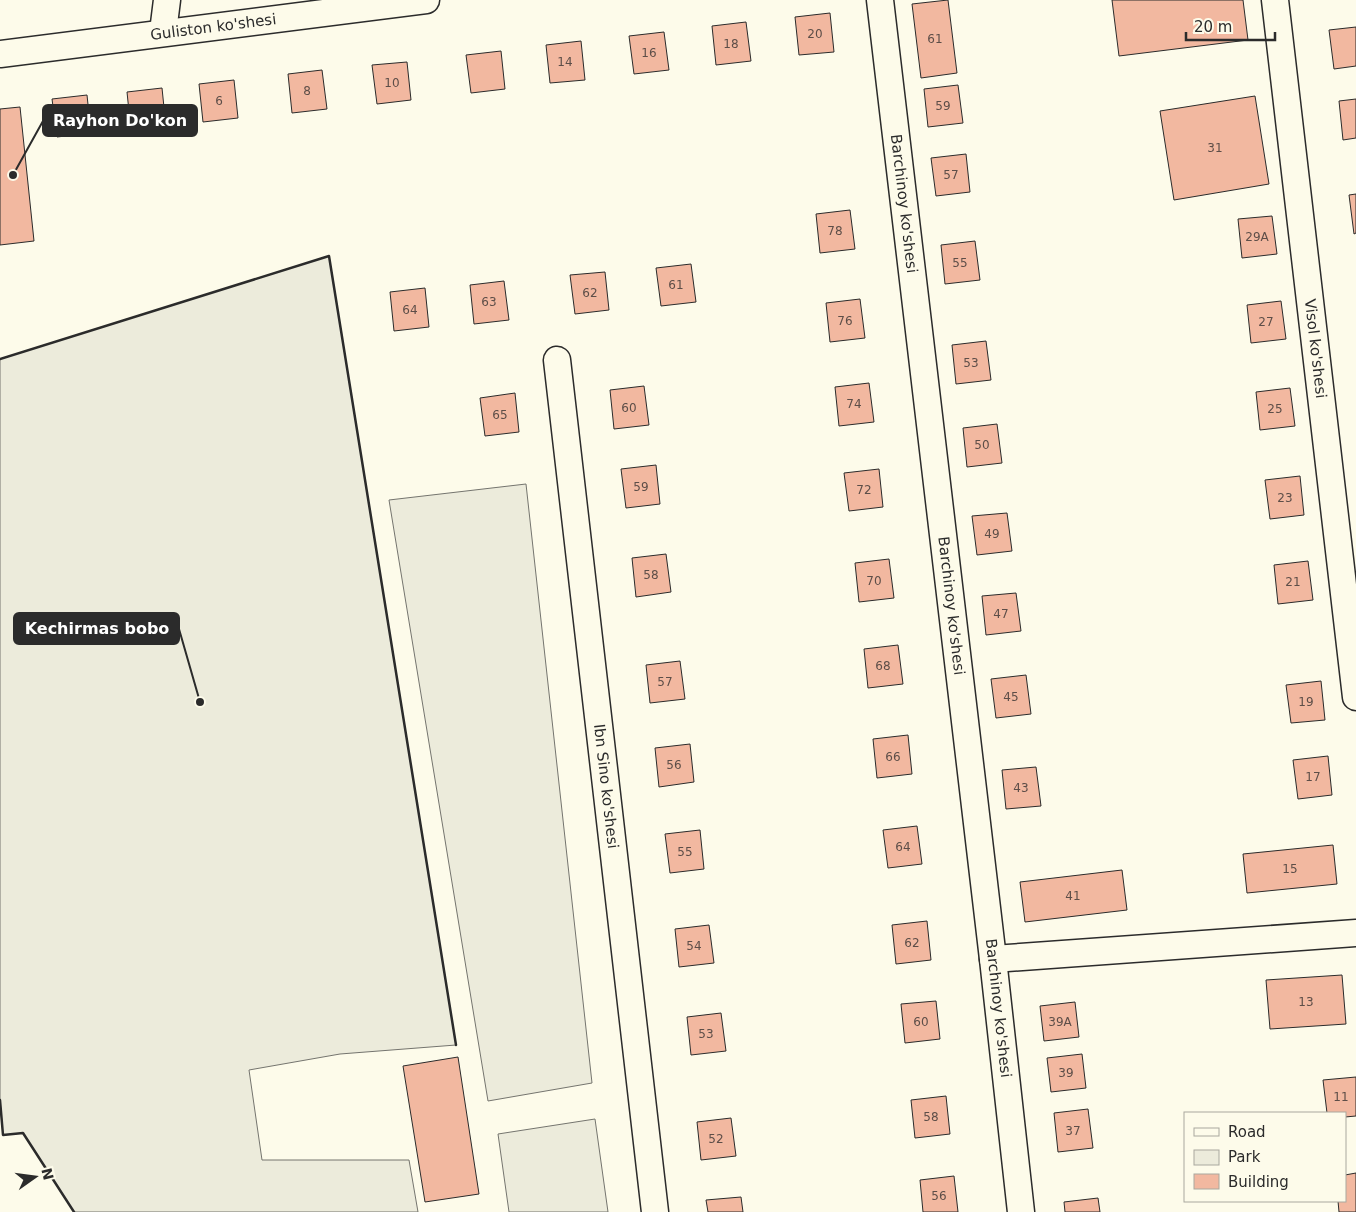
<svg xmlns="http://www.w3.org/2000/svg" width="1356" height="1212" viewBox="0 0 1356 1212" font-family="'DejaVu Sans',sans-serif">
  <rect width="100%" height="100%" fill="#fdfbea"/>
  <g fill="#ecebdb" stroke="#74746e">
    <path d="M329,256L456,1045L340,1054L249,1070L262,1160H409L418,1212H74L23,1133L3,1135L0,1100V359Z"/>
    <path d="M526,484L592,1083L488,1101L389,500Z"/>
    <path d="M595,1119L608,1212H509L498,1134Z"/>
  </g>
  <g fill="#f2b8a0" stroke="#2b2b2b">
    <path d="M948,0L957,73L921,78L912,4Z"/>
    <path d="M1112,0H1243L1248,40L1119,56Z"/>
    <path d="M830,13L834,52L799,55L795,17Z"/>
    <path d="M746,22L751,61L716,65L712,26Z"/>
    <path d="M1356,27V66L1334,69L1329,30Z"/>
    <path d="M664,32L669,70L634,74L629,36Z"/>
    <path d="M581,41L585,80L550,83L546,45Z"/>
    <path d="M501,51L505,89L471,93L466,55Z"/>
    <path d="M407,62L411,100L377,104L372,65Z"/>
    <path d="M322,70L327,109L292,113L288,74Z"/>
    <path d="M234,80L238,118L203,122L199,84Z"/>
    <path d="M958,85L963,123L928,127L924,89Z"/>
    <path d="M162,88L166,127L131,131L127,92Z"/>
    <path d="M87,95L91,133L57,137L52,99Z"/>
    <path d="M1255,96L1269,184L1174,200L1160,111Z"/>
    <path d="M1356,99V138L1343,140L1339,101Z"/>
    <path d="M20,107L34,241L0,245V109Z"/>
    <path d="M966,154L970,192L936,196L931,158Z"/>
    <path d="M1356,194V233L1354,234L1349,195Z"/>
    <path d="M850,210L855,249L820,253L816,214Z"/>
    <path d="M1272,216L1277,254L1242,258L1238,219Z"/>
    <path d="M975,241L980,280L945,284L941,245Z"/>
    <path d="M691,264L696,302L661,306L656,268Z"/>
    <path d="M605,272L609,310L575,314L570,275Z"/>
    <path d="M504,281L509,320L474,324L470,285Z"/>
    <path d="M425,288L429,327L394,331L390,292Z"/>
    <path d="M860,299L865,338L830,342L826,303Z"/>
    <path d="M1281,301L1286,339L1251,343L1247,305Z"/>
    <path d="M986,341L991,380L956,384L952,345Z"/>
    <path d="M869,383L874,422L839,426L835,387Z"/>
    <path d="M644,386L649,425L614,429L610,390Z"/>
    <path d="M1290,388L1295,426L1260,430L1256,392Z"/>
    <path d="M515,393L519,432L485,436L480,398Z"/>
    <path d="M997,424L1002,463L967,467L963,428Z"/>
    <path d="M656,465L660,504L626,508L621,469Z"/>
    <path d="M879,469L883,507L849,511L844,473Z"/>
    <path d="M1300,476L1304,515L1270,519L1265,480Z"/>
    <path d="M1007,513L1012,551L977,555L972,516Z"/>
    <path d="M666,554L671,592L636,597L632,558Z"/>
    <path d="M889,559L894,598L859,602L855,563Z"/>
    <path d="M1308,561L1313,600L1278,604L1274,565Z"/>
    <path d="M1016,593L1021,631L986,635L982,596Z"/>
    <path d="M898,645L903,684L868,688L864,649Z"/>
    <path d="M680,661L685,699L650,703L646,665Z"/>
    <path d="M1026,675L1031,714L996,718L991,679Z"/>
    <path d="M1321,681L1325,720L1291,723L1286,685Z"/>
    <path d="M908,735L912,774L877,778L873,739Z"/>
    <path d="M690,744L694,782L659,787L655,748Z"/>
    <path d="M1328,756L1332,795L1298,799L1293,760Z"/>
    <path d="M1036,767L1041,806L1006,809L1002,770Z"/>
    <path d="M917,826L922,864L888,868L883,830Z"/>
    <path d="M700,830L704,869L670,873L665,834Z"/>
    <path d="M1333,845L1337,884L1247,893L1243,854Z"/>
    <path d="M1122,870L1127,910L1025,922L1020,882Z"/>
    <path d="M927,921L931,960L896,964L892,925Z"/>
    <path d="M709,925L714,963L679,967L675,929Z"/>
    <path d="M1342,975L1346,1024L1270,1029L1266,980Z"/>
    <path d="M936,1001L940,1039L905,1043L901,1004Z"/>
    <path d="M1075,1002L1079,1037L1044,1041L1040,1006Z"/>
    <path d="M721,1013L726,1051L691,1055L687,1017Z"/>
    <path d="M1082,1054L1086,1088L1051,1092L1047,1058Z"/>
    <path d="M458,1057L479,1194L425,1202L403,1066Z"/>
    <path d="M1356,1077V1116L1345,1117V1113H1327L1323,1080Z"/>
    <path d="M946,1096L950,1134L915,1138L911,1100Z"/>
    <path d="M1088,1109L1093,1148L1058,1152L1054,1113Z"/>
    <path d="M731,1118L736,1156L701,1160L697,1122Z"/>
    <path d="M1356,1173V1212H1339L1338,1201H1345V1175Z"/>
    <path d="M954,1176L958,1212H923L920,1180Z"/>
    <path d="M741,1197L743,1212H708L706,1200Z"/>
    <path d="M1098,1198L1100,1212H1065L1064,1202Z"/>
  </g>
  <g fill="none" stroke-linecap="round" stroke-linejoin="round">
    <g stroke="#2b2b2b" stroke-width="29">
      <g id="street">
        <path id="s1" d="M880,0L993,959L1021,1212"/>
        <path id="s2" d="M1275,0L1356,697"/>
        <path d="M163,32L167,0"/>
        <path id="s3" d="M0,54L426,0"/>
        <path id="s4" d="M557,360L655,1212"/>
        <path d="M993,959L1356,933"/>
      </g>
    </g>
    <use href="#street" stroke="#fdfbea" stroke-width="26"/>
    <g stroke="#2b2b2b" stroke-width="2.5">
      <path d="M0,359L329,256L456,1045"/>
      <path d="M0,1100L3,1135L23,1133L74,1212"/>
    </g>
  </g>
  <g text-anchor="middle" dominant-baseline="central" stroke-width="4" stroke-linejoin="round" paint-order="stroke">
    <g font-size="12" fill="#5d4e48">
      <text x="815" y="34">20</text>
      <text x="935" y="39">61</text>
      <text x="731" y="44">18</text>
      <text x="649" y="53">16</text>
      <text x="565" y="62">14</text>
      <text x="392" y="83">10</text>
      <text x="307" y="91">8</text>
      <text x="219" y="101">6</text>
      <text x="943" y="106">59</text>
      <text x="1215" y="148">31</text>
      <text x="951" y="175">57</text>
      <text x="835" y="231">78</text>
      <text x="1257" y="237">29A</text>
      <text x="960" y="263">55</text>
      <text x="676" y="285">61</text>
      <text x="590" y="293">62</text>
      <text x="489" y="302">63</text>
      <text x="410" y="310">64</text>
      <text x="845" y="321">76</text>
      <text x="1266" y="322">27</text>
      <text x="971" y="363">53</text>
      <text x="854" y="404">74</text>
      <text x="629" y="408">60</text>
      <text x="1275" y="409">25</text>
      <text x="500" y="415">65</text>
      <text x="982" y="445">50</text>
      <text x="641" y="487">59</text>
      <text x="864" y="490">72</text>
      <text x="1285" y="498">23</text>
      <text x="992" y="534">49</text>
      <text x="651" y="575">58</text>
      <text x="874" y="581">70</text>
      <text x="1293" y="582">21</text>
      <text x="1001" y="614">47</text>
      <text x="883" y="666">68</text>
      <text x="665" y="682">57</text>
      <text x="1011" y="697">45</text>
      <text x="1306" y="702">19</text>
      <text x="893" y="757">66</text>
      <text x="674" y="765">56</text>
      <text x="1313" y="777">17</text>
      <text x="1021" y="788">43</text>
      <text x="903" y="847">64</text>
      <text x="685" y="852">55</text>
      <text x="1290" y="869">15</text>
      <text x="1073" y="896">41</text>
      <text x="912" y="943">62</text>
      <text x="694" y="946">54</text>
      <text x="1306" y="1002">13</text>
      <text x="921" y="1022">60</text>
      <text x="1060" y="1022">39A</text>
      <text x="706" y="1034">53</text>
      <text x="1066" y="1073">39</text>
      <text x="1341" y="1097">11</text>
      <text x="931" y="1117">58</text>
      <text x="1073" y="1131">37</text>
      <text x="716" y="1139">52</text>
      <text x="939" y="1196">56</text>
    </g>
    <g font-size="15" fill="#2b2b2b" stroke="#fdfbea">
      <text stroke="none"><textPath href="#s3" startOffset="215">Guliston ko'shesi</textPath></text>
      <text stroke="none"><textPath href="#s1" startOffset="205">Barchinoy ko'shesi</textPath></text>
      <text stroke="none"><textPath href="#s2" startOffset="351">Visol ko'shesi</textPath></text>
      <text stroke="none"><textPath href="#s1" startOffset="610">Barchinoy ko'shesi</textPath></text>
      <text stroke="none"><textPath href="#s4" startOffset="429">Ibn Sino ko'shesi</textPath></text>
      <text stroke="none"><textPath href="#s1" startOffset="1015">Barchinoy ko'shesi</textPath></text>
    </g>
  </g>
  <path fill="none" stroke="#2b2b2b" stroke-width="2" d="M13 175L43 121M200 702L179 629"/>
  <g fill="#2b2b2b" stroke="#fdfbea" stroke-width="2">
    <circle cx="13" cy="175" r="5"/>
    <circle cx="200" cy="702" r="5"/>
  </g>
  <g fill="#2b2b2b" stroke="#2b2b2b" stroke-width="2">
    <rect x="43" y="105" width="154" height="31" rx="5"/>
    <rect x="14" y="613" width="165" height="31" rx="5"/>
  </g>
  <g font-size="16" text-anchor="middle" font-weight="bold" fill="#fff">
    <text x="120" y="126">Rayhon Do'kon</text>
    <text x="97" y="634">Kechirmas bobo</text>
  </g>
  <rect x="1184" y="1112" width="162" height="90" fill="#fdfbea" stroke="#a9a89e"/>
  <rect x="1194" y="1128" width="25" height="8" fill="#fdfbea" stroke="#a9a89e"/>
  <text x="1228" y="1137" font-size="15" fill="#2b2b2b">Road</text>
  <rect x="1194" y="1150" width="25" height="15" fill="#ecebdb" stroke="#a9a89e"/>
  <text x="1228" y="1162" font-size="15" fill="#2b2b2b">Park</text>
  <rect x="1194" y="1174" width="25" height="15" fill="#f2b8a0" stroke="#a9a89e"/>
  <text x="1228" y="1187" font-size="15" fill="#2b2b2b">Building</text>
  <g transform="translate(35 1177) rotate(76)" stroke="#fdfbea" stroke-width="4" paint-order="stroke">
  <path d="M0-4L9 19L0 12L-9 19Z" fill="#2b2b2b"/>
  <text y="-8" font-size="14" font-weight="bold" text-anchor="middle" fill="#2b2b2b">N</text>
  </g>
  <path d="M1186 32v8h89v-8" fill="none" stroke="#2b2b2b" stroke-width="2.5"/>
  <text x="1194" y="32" font-size="15" fill="#2b2b2b" stroke="#fdfbea" stroke-width="4" paint-order="stroke">20 m</text>
</svg>
